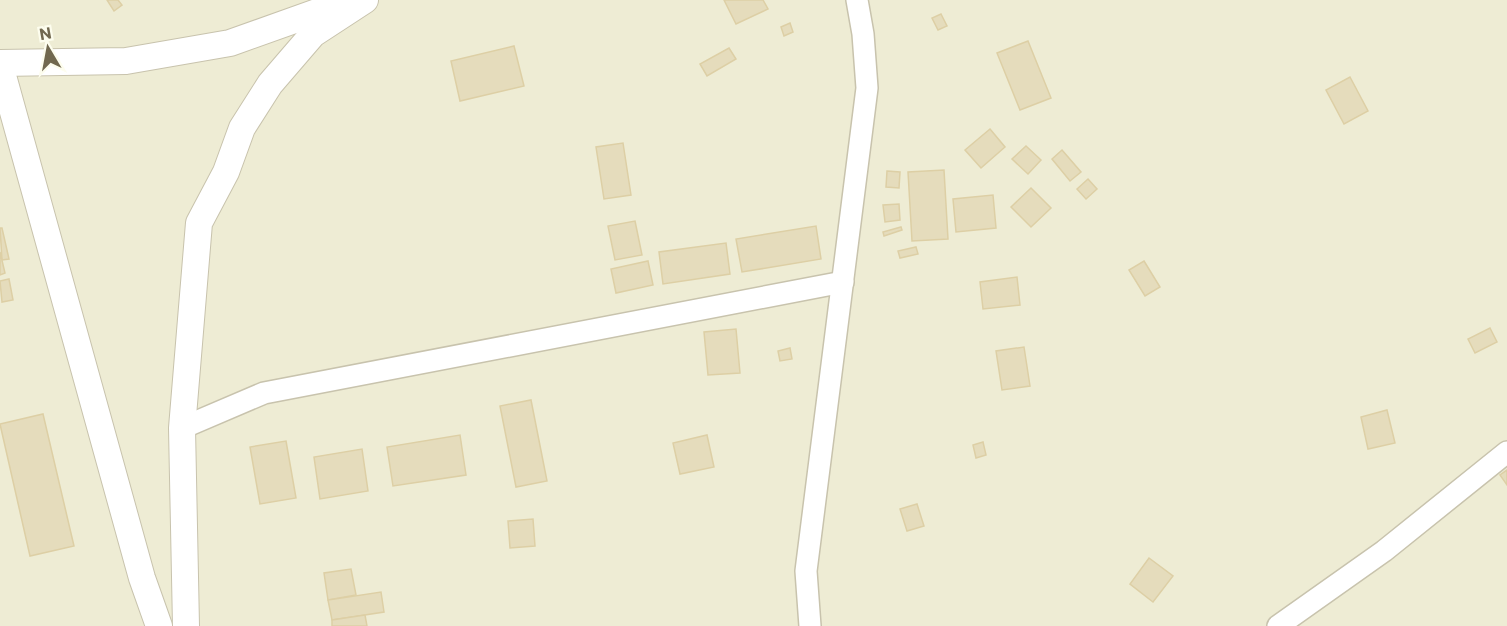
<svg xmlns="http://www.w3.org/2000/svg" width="1507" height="626" viewBox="0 0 1507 626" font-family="Commissioner,sans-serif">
  <rect width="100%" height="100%" fill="#fafae8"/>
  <rect fill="#eeecd4" x="0" y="0" width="1507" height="626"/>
  <g fill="#e5dcbc" stroke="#ddcfa5" stroke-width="1.5">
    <path d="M107,0H118L122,5L114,11Z"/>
    <path d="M724,0H763L768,9L736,24Z"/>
    <path d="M941,14L947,26L938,30L932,18Z"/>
    <path d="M790,23L793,32L784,36L781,27Z"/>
    <path d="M1028,41L1051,98L1020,110L997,53Z"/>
    <path d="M514,46L524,86L460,101L451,61Z"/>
    <path d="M729,48L736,59L707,76L700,64Z"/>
    <path d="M1350,77L1368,111L1344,124L1326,90Z"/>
    <path d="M990,129L1005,147L981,168L965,150Z"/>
    <path d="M623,143L631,195L604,199L596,147Z"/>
    <path d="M1026,146L1041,160L1028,174L1012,159Z"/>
    <path d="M1062,150L1081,172L1070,181L1052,159Z"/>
    <path d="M944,170L948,239L912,241L908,172Z"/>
    <path d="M887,171L900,172L899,188L886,187Z"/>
    <path d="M1088,179L1097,189L1086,199L1077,189Z"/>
    <path d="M1031,188L1051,208L1031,227L1011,207Z"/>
    <path d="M993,195L996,228L956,232L953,199Z"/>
    <path d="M899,204L900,220L885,222L883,205Z"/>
    <path d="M635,221L642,255L615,260L608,226Z"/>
    <path d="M816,226L821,259L742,272L736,239Z"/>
    <path d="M901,227L902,230L884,236L883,232Z"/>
    <path d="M0,228H2L9,259L2,260Z"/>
    <path d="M726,243L730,274L663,284L659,252Z"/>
    <path d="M916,247L918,254L900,258L898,251Z"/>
    <path d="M0,252L5,273L0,275Z"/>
    <path d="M648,261L653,285L616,293L611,269Z"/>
    <path d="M1144,261L1160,287L1145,296L1129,270Z"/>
    <path d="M1017,277L1020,305L983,309L980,282Z"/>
    <path d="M9,279L13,300L2,302L0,281Z"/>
    <path d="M1490,328L1497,342L1475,353L1468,339Z"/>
    <path d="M736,329L740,373L708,375L704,332Z"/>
    <path d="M1024,347L1030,386L1002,390L996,351Z"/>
    <path d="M790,348L792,359L780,361L778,351Z"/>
    <path d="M531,400L547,481L516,487L500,406Z"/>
    <path d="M1387,410L1395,443L1368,449L1361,417Z"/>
    <path d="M43,414L74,546L30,556L0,424Z"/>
    <path d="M460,435L466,475L393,486L387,447Z"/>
    <path d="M707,435L714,467L680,474L673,443Z"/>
    <path d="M286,441L296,498L260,504L250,447Z"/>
    <path d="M983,442L986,455L976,458L973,445Z"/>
    <path d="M362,449L368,491L320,499L314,457Z"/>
    <path d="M1507,470V485L1500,475Z"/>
    <path d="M917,504L924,526L907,531L900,509Z"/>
    <path d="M533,519L535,546L510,548L508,521Z"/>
    <path d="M1149,558L1173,576L1153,602L1130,584Z"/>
    <path d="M351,569L356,595L328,600L324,573Z"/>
    <path d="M381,592L384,612L332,620L328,600Z"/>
    <path d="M365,615L367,626H332V620Z"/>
  </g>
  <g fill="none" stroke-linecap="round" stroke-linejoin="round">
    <g stroke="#c8c3ad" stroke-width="24">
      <g id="minor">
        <path d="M182,428L264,393L843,282"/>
        <path d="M810,626L806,571L867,88L863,34L857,0"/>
        <path d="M1278,626L1384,551L1507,452"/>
      </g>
    </g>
    <g stroke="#c8c3ad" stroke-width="28">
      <g id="tertiary">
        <path d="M0,63L126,61L230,43L345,2"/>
        <path d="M0,65L142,578L159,626"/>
        <path d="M186,626L182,428L199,223L226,172L242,128L270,84L313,34L365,0"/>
      </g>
    </g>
    <use href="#minor" stroke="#fff" stroke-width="21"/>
    <use href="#tertiary" stroke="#fff" stroke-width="26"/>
  </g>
  <g transform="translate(48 48) rotate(350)" stroke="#fdfdee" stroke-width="4.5" paint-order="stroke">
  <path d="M0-4.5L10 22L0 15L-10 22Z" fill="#71684f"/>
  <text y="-9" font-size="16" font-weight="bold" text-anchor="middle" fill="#71684f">N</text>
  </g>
</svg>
